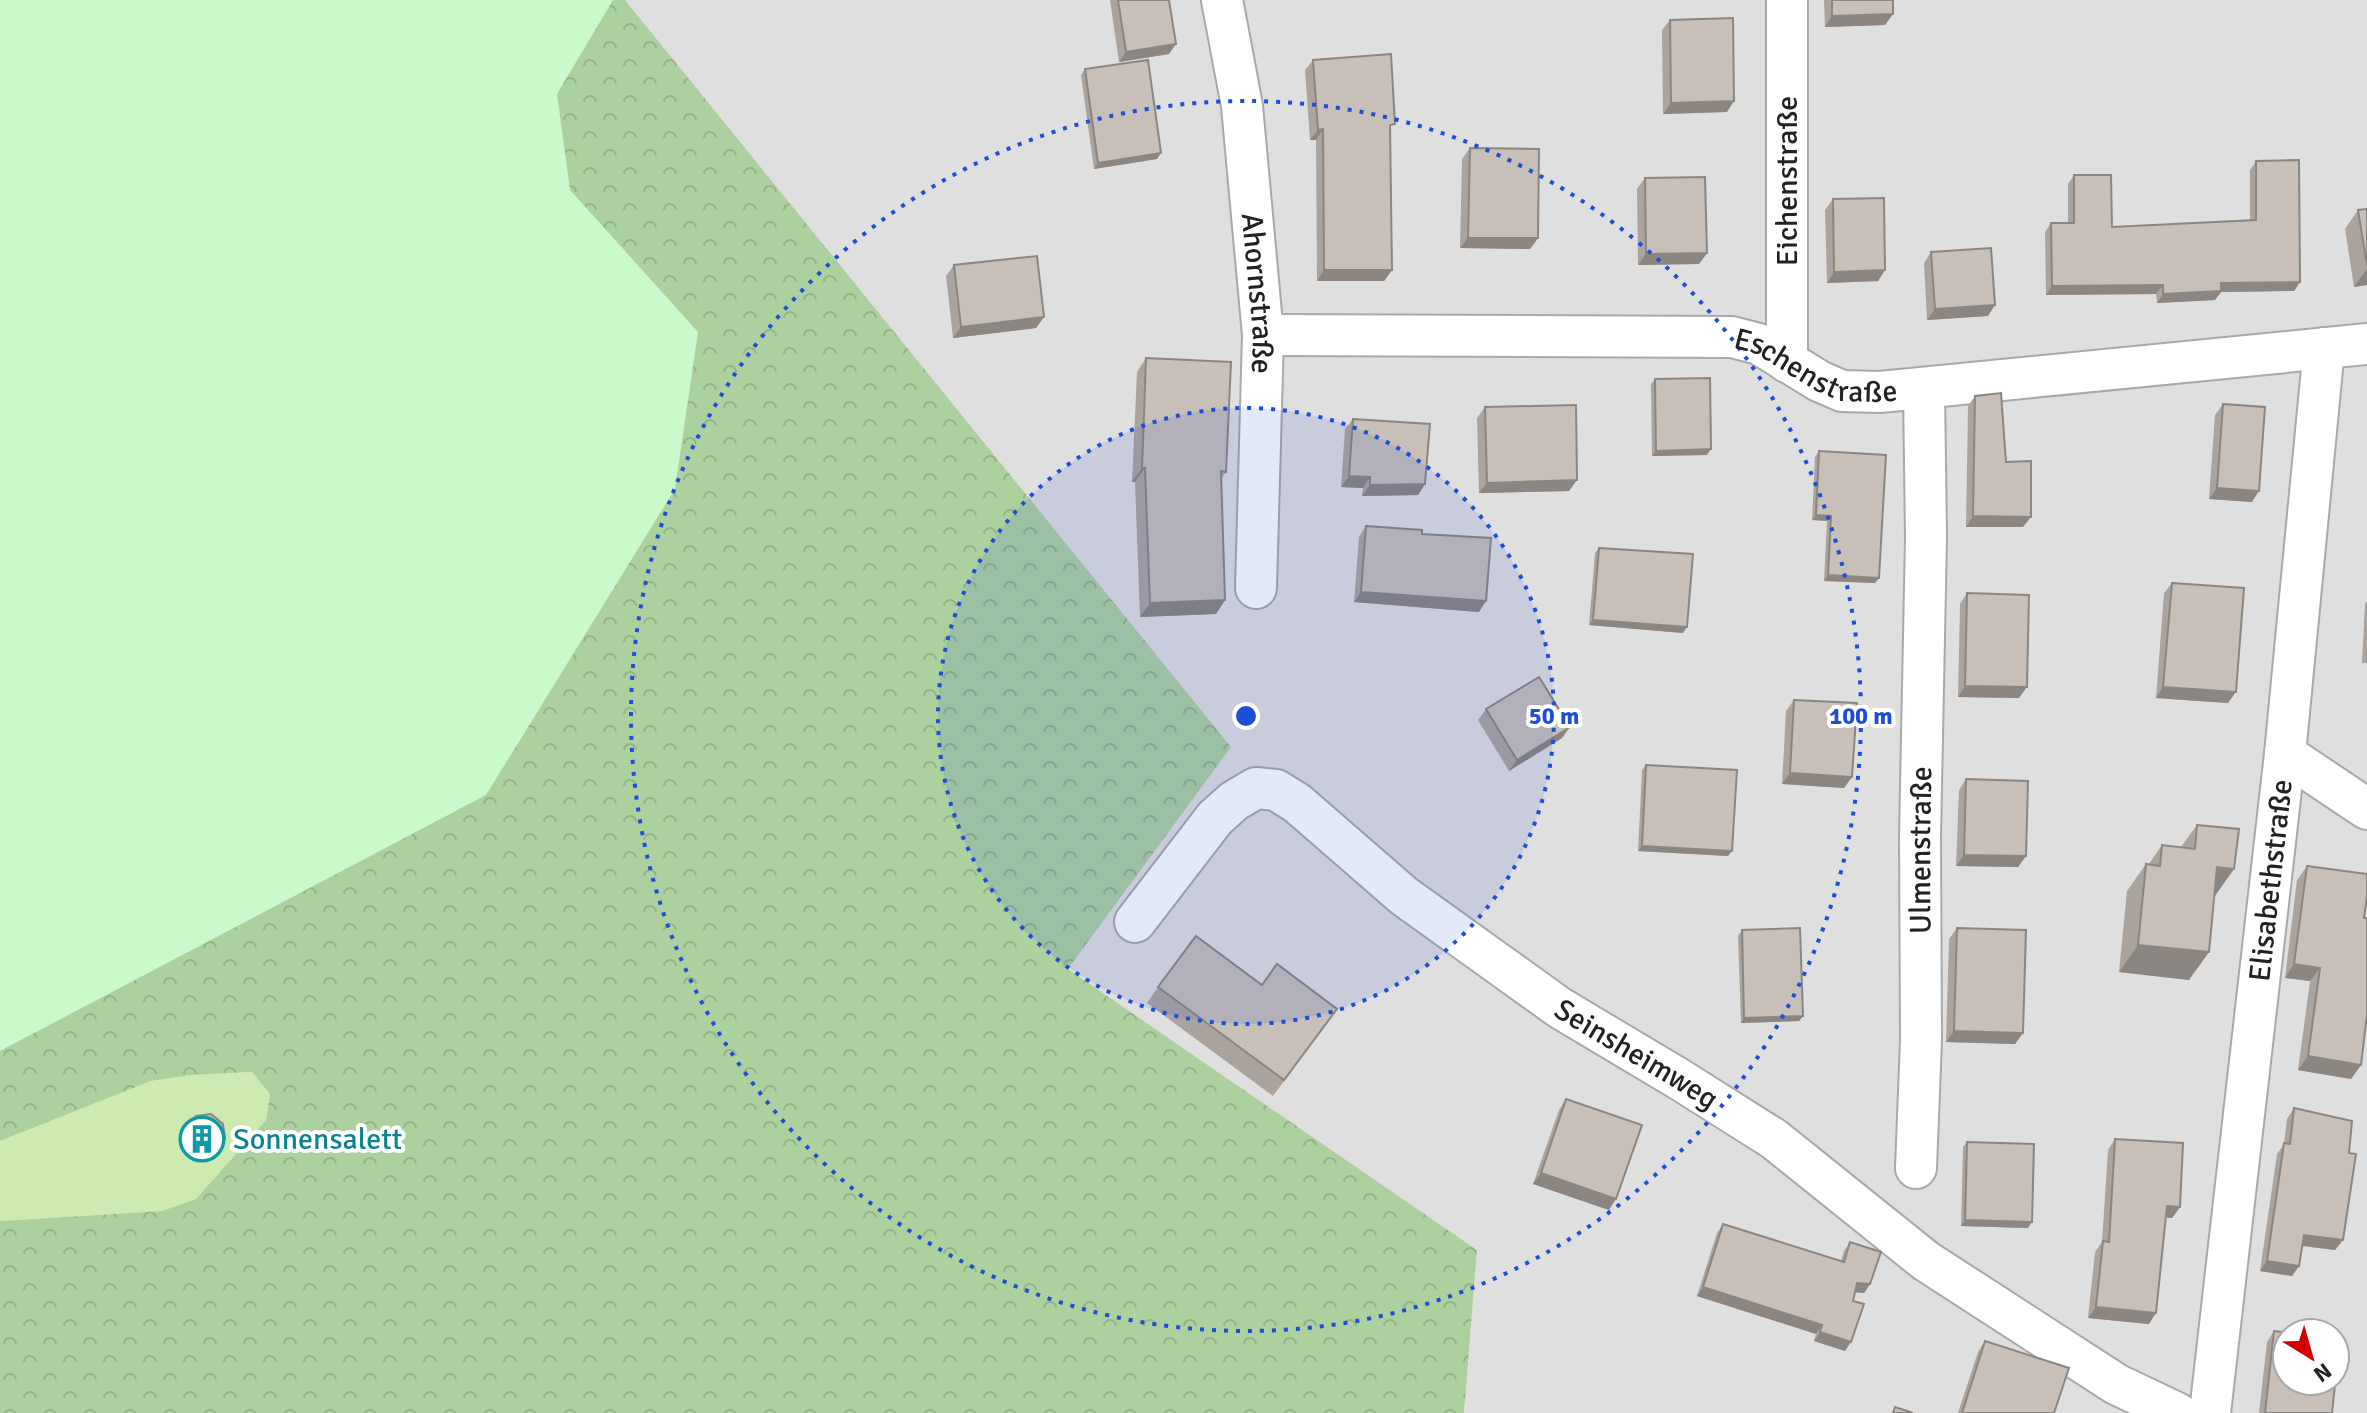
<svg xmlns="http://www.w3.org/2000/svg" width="2367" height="1413" viewBox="0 0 2367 1413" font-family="Signika,sans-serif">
  <defs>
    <pattern id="forest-crowns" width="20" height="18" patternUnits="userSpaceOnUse" patternTransform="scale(2)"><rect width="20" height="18" fill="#add19e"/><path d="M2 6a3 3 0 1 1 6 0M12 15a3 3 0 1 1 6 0" fill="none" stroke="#95b388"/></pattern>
  </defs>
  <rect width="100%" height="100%" fill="#f2efe9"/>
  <path fill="#e0dfdf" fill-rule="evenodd" d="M625,0H2367V1413H1464L1477,1250L1068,969L1230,747ZM2287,1333H2335V1381H2287Z"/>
  <path fill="#cdebb0" d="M252,1072L270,1094L266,1120L196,1199L162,1211L0,1221V1141L151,1081L191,1075Z"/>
  <path fill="url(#forest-crowns)" d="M0,0H625L1231,747L1068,969L1477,1250L1464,1413H0V1221L162,1211L196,1199L266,1120L270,1094L252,1072L191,1075L151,1081L0,1141Z"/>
  <path fill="#c8facc" d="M0,0H613L557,94L570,190L698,332L675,489L486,795L0,1051Z"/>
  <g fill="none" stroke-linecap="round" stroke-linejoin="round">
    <g stroke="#a9a9a9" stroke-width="44">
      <g id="minor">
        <path id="s1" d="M1222,0L1242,106L1263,335L1256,588"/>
        <path id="s2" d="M1263,335L1732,337L1759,344L1819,381L1842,391L1880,392L2367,344"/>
        <path d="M1787,362V0"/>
        <path d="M2285,754L2367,809"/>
        <path id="s3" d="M1135,922L1215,818L1234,801L1256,788L1276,790L1297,803L1404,896L1560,1008L1679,1079L1774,1139L1926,1261L2116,1384L2177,1413"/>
        <path id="s4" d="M1916,1168L1921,1040L1920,836L1926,537L1924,388"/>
        <path id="s5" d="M2210,1413L2285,754L2324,348"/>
      </g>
    </g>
    <use href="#minor" stroke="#fff" stroke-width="40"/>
  </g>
  <g fill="#aba49e">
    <path d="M1110,0H1169V54L1119,62Z"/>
    <path d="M1824,0H1893L1885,25L1825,27Z"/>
    <path d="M1670,20L1727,112L1663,114L1662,30Z"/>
    <path d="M1313,60L1390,132L1392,270L1384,281H1317L1316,140H1310L1305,70Z"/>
    <path d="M1085,69L1157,159L1094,169L1081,75Z"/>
    <path d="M1470,148L1538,238L1530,249L1460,248L1462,159Z"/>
    <path d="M2256,161L2300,282L2294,291L2221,292L2215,300L2157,303L2156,294L2046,295L2045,232L2051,223H2068V184L2074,175L2112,227L2250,220V170Z"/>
    <path d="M1645,178L1707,253L1699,264L1638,265L1637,189Z"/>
    <path d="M1833,199L1885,270L1878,281L1827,283L1825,210Z"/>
    <path d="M2367,209V285L2354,287L2345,229L2358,210Z"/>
    <path d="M1931,252L1988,316L1927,320L1924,263Z"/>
    <path d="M954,265L1044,317L1036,328L953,338L946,276Z"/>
    <path d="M1146,358L1226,472L1221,479L1225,600L1216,614L1140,617L1135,482H1132L1137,372Z"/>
    <path d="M1655,379L1707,455L1652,456L1651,384Z"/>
    <path d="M1975,396L2006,462L2023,527H1966L1968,406Z"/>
    <path d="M2223,404L2252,502L2209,499L2215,415Z"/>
    <path d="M1485,407L1569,491L1479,493L1477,418Z"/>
    <path d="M1353,419L1425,484L1418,495L1362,496L1363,488L1341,487L1345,429Z"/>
    <path d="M1819,451L1879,578L1875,583L1824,581L1827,521L1812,520L1815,457Z"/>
    <path d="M1366,526L1422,534L1479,612L1354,602L1359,537Z"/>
    <path d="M1599,548L1683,633L1589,625L1595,553Z"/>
    <path d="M2172,583L2228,703L2156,698L2164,593Z"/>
    <path d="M1967,593L2019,698L1958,697L1960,604Z"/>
    <path d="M2367,601V663H2362L2365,604Z"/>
    <path d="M1794,700L1852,777L1844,788L1782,784L1786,711Z"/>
    <path d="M1486,709L1562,738L1509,771L1478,720Z"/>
    <path d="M1646,765L1728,856L1638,851L1642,770Z"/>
    <path d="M1966,779L2026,856L2018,867L1956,866L1959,790Z"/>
    <path d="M2197,825L2234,869L2214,896L2189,980L2119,972L2127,891L2146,864H2149L2162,845L2181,847Z"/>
    <path d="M2307,866L2364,918L2361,1065L2351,1079L2298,1070L2310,981L2285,978L2297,880Z"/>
    <path d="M1957,928L2023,1033L2015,1044L1946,1042L1949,939Z"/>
    <path d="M1742,930L1803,1016L1799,1021L1741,1023L1738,936Z"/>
    <path d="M1262,985L1337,1009L1273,1096L1147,1003L1158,987Z"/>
    <path d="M1566,1099L1609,1210L1533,1184L1559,1110Z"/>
    <path d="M2294,1108L2349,1153L2343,1240L2335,1250L2302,1246L2299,1266L2292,1276L2260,1271L2277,1154L2284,1144L2287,1119Z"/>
    <path d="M196,1116L225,1138L212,1156L197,1158L185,1149L183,1134Z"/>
    <path d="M2115,1139L2180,1207L2172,1218L2166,1217L2149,1324L2088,1318L2095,1252L2102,1242L2108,1150Z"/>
    <path d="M1967,1142L2028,1228L1961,1226L1963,1147Z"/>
    <path d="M1723,1224L1841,1261L1844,1251L1850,1242L1870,1284L1864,1293L1855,1292L1845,1351L1814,1341L1816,1334L1697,1296L1717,1233Z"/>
    <path d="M2274,1331L2332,1413H2259L2267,1342Z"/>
    <path d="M1985,1341L2054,1413H1958L1978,1352Z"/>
  </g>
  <g fill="#8b8681">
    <path d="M1893,14L1885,25L1825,27L1832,16Z"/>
    <path d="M1176,44L1169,54L1119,62L1126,52Z"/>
    <path d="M1734,101L1727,112L1663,114L1671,103Z"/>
    <path d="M1323,129L1316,140H1310L1318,130Z"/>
    <path d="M1161,153L1157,159L1094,169L1098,163Z"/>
    <path d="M1468,238H1538L1530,249L1460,248Z"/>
    <path d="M1707,253L1699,264L1638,265L1646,254Z"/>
    <path d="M2367,269V285L2354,287Z"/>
    <path d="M1324,270H1392L1384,281H1317Z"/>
    <path d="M1885,270L1878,281L1827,283L1834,272Z"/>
    <path d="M2300,282L2294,291L2221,292L2215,300L2157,303L2163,294L2221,283Z"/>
    <path d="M2163,285L2156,294L2046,295L2052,286Z"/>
    <path d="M1995,305L1988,316L1927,320L1935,309Z"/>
    <path d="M1044,317L1036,328L953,338L961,327Z"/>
    <path d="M1711,449L1707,455L1652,456L1656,451Z"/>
    <path d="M1142,468H1145L1135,482H1132Z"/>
    <path d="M1349,476L1370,477L1363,488L1341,487Z"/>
    <path d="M1577,480L1569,491L1479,493L1487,483Z"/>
    <path d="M1425,484L1418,495L1362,496L1370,485Z"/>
    <path d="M2217,488L2259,491L2252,502L2209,499Z"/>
    <path d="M1816,515L1831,516L1827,521L1812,520Z"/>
    <path d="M1973,516L2031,517L2023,527H1966Z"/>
    <path d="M1828,575L1879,578L1875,583L1824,581Z"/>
    <path d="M1361,592L1486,601L1479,612L1354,602Z"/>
    <path d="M1225,600L1216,614L1140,617L1150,603Z"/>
    <path d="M1593,620L1687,627L1683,633L1589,625Z"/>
    <path d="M1965,686L2027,687L2019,698L1958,697Z"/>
    <path d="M2163,687L2236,692L2228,703L2156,698Z"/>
    <path d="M1570,727L1562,738L1509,771L1517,760Z"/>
    <path d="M1790,773L1852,777L1844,788L1782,784Z"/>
    <path d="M1642,846L1732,851L1728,856L1638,851Z"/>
    <path d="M1964,855L2026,856L2018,867L1956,866Z"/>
    <path d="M2217,867L2234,869L2215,896L2198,894Z"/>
    <path d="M2138,945L2209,952L2189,980L2119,972Z"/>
    <path d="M2294,964L2320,968L2310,981L2285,978Z"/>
    <path d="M1803,1016L1799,1021L1741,1023L1744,1018Z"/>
    <path d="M1954,1031L2023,1033L2015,1044L1946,1042Z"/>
    <path d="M2308,1056L2361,1065L2351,1079L2298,1070Z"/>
    <path d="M216,1150L212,1156L197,1158L201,1152Z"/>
    <path d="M1541,1173L1616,1199L1609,1210L1533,1184Z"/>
    <path d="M2167,1206L2180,1207L2172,1218L2160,1217Z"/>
    <path d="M1965,1220L2032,1222L2028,1228L1961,1226Z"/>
    <path d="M2304,1235L2343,1240L2335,1250L2297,1245Z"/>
    <path d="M2267,1261L2299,1266L2292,1276L2260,1271Z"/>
    <path d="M1857,1283L1870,1284L1864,1293L1851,1292Z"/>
    <path d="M1703,1287L1822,1325L1816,1334L1697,1296Z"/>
    <path d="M2096,1307L2156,1313L2149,1324L2088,1318Z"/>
    <path d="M1820,1332L1851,1342L1845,1351L1814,1341Z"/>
  </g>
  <g fill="#c7bfb8" stroke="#8b8681" stroke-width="2">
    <path d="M1118,0H1169L1176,44L1126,52Z"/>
    <path d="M1832,0H1893V14L1832,16Z"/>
    <path d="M1733,18L1734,101L1671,103L1670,20Z"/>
    <path d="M1391,54L1395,124L1390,125L1392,270H1324L1323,129L1318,130L1313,60Z"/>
    <path d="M1148,60L1161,153L1098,163L1085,69Z"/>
    <path d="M1470,148L1539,149L1538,238H1468Z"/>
    <path d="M2299,160L2300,282L2221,283V291L2163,294V285L2052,286L2051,223H2074V175H2111L2112,227L2256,220V161Z"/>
    <path d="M1705,177L1707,253L1646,254L1645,178Z"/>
    <path d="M1884,198L1885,270L1834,272L1833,199Z"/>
    <path d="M2367,209V265L2358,210Z"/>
    <path d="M1991,248L1995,305L1935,309L1931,252Z"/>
    <path d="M1037,256L1044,317L961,327L954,265Z"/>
    <path d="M1146,358L1231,362L1226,472L1221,471L1225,600L1150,603L1145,468H1142Z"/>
    <path d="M1710,378L1711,449L1656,451L1655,379Z"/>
    <path d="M2001,393L2006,462L2031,461V517L1973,516L1975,396Z"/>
    <path d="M2223,404L2265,407L2259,491L2217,488Z"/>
    <path d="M1576,405L1577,480L1487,483L1485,407Z"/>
    <path d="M1353,419L1430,424L1425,484L1370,485V477L1349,476Z"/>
    <path d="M1819,451L1886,455L1879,578L1828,575L1831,516L1816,515Z"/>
    <path d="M1366,526L1422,530V534L1491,538L1486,601L1361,592Z"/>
    <path d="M1599,548L1693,554L1687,627L1593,620Z"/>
    <path d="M2172,583L2244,588L2236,692L2163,687Z"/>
    <path d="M1967,593L2029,595L2027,687L1965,686Z"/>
    <path d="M1539,677L1570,727L1517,760L1486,709Z"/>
    <path d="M1794,700L1857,703L1852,777L1790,773Z"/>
    <path d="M1646,765L1737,770L1732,851L1642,846Z"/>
    <path d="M1966,779L2028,781L2026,856L1964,855Z"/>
    <path d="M2197,825L2239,829L2234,869L2217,867L2209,952L2138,945L2146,864L2160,866L2162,845L2195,849Z"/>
    <path d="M2307,866L2367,874V896L2364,918H2367V1014L2361,1065L2308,1056L2320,968L2294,964Z"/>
    <path d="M1800,928L1803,1016L1744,1018L1742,930Z"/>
    <path d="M1957,928L2026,930L2023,1033L1954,1031Z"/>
    <path d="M1196,936L1262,985L1277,964L1337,1009L1284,1080L1158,987Z"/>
    <path d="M1566,1099L1642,1125L1616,1199L1541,1173Z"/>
    <path d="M2294,1108L2352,1121L2349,1153L2356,1154L2343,1240L2304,1235L2299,1266L2267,1261L2284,1143L2290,1144Z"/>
    <path d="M211,1114L223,1124L225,1138L216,1150L201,1152L189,1143L187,1128L196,1116Z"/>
    <path d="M2115,1139L2183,1143L2180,1207L2167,1206L2156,1313L2096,1307L2103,1241L2109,1242Z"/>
    <path d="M1967,1142L2034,1144L2032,1222L1965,1220Z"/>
    <path d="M1723,1224L1844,1262L1850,1242L1881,1252L1870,1284L1857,1283L1853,1301L1864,1304L1851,1342L1820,1332L1822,1325L1703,1287Z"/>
    <path d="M2274,1331L2294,1333H2287V1381H2335V1338H2340L2332,1413H2265Z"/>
    <path d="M1985,1341L2069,1368L2054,1413H1962Z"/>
    <path d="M1895,1407L1913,1413H1893Z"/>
  </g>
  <circle cx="1246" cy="716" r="308" fill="#1d4ed8" fill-opacity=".12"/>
  <g fill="none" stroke="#1d4ed8" stroke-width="4" stroke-dasharray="4 8">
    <circle cx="1246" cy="716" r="308"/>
    <circle cx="1246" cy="716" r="615"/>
  </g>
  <defs>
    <g id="building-ring" transform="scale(2.3)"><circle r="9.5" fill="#fff" stroke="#0f9aa8" stroke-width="1.5"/><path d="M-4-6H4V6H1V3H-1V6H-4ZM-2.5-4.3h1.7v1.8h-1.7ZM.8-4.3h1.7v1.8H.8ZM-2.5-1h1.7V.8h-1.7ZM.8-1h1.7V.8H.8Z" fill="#0f9aa8"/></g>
  </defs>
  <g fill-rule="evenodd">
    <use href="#building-ring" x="202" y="1139"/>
  </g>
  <g text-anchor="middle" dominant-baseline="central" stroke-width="8" stroke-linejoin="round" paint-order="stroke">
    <g font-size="30" fill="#222" stroke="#fff">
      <text transform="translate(1787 181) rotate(-90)">Eichenstraße</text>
      <text stroke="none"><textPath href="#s1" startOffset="296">Ahornstraße</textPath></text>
      <text stroke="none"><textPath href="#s2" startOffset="560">Eschenstraße</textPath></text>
      <text stroke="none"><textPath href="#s4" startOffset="318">Ulmenstraße</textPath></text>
      <text stroke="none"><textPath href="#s5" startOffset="536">Elisabethstraße</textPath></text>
      <text stroke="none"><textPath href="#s3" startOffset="650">Seinsheimweg</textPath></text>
    </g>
    <g font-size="30" fill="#0d838f" stroke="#fff" text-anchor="start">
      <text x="233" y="1139">Sonnensalett</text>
    </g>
  </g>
  <circle cx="1246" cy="716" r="12" fill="#1d4ed8" stroke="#fff" stroke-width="4"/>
  <g font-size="24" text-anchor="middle" font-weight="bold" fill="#1d4ed8" stroke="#fff" stroke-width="8" stroke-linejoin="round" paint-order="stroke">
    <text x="1554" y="724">50 m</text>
    <text x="1861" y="724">100 m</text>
  </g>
  <g transform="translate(2311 1357) rotate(143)"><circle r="38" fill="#ffffff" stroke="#a7a7a7" stroke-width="2"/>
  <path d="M0-6L14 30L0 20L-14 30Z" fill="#d40000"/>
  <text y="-12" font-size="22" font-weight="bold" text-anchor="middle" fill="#222222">N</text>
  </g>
</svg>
